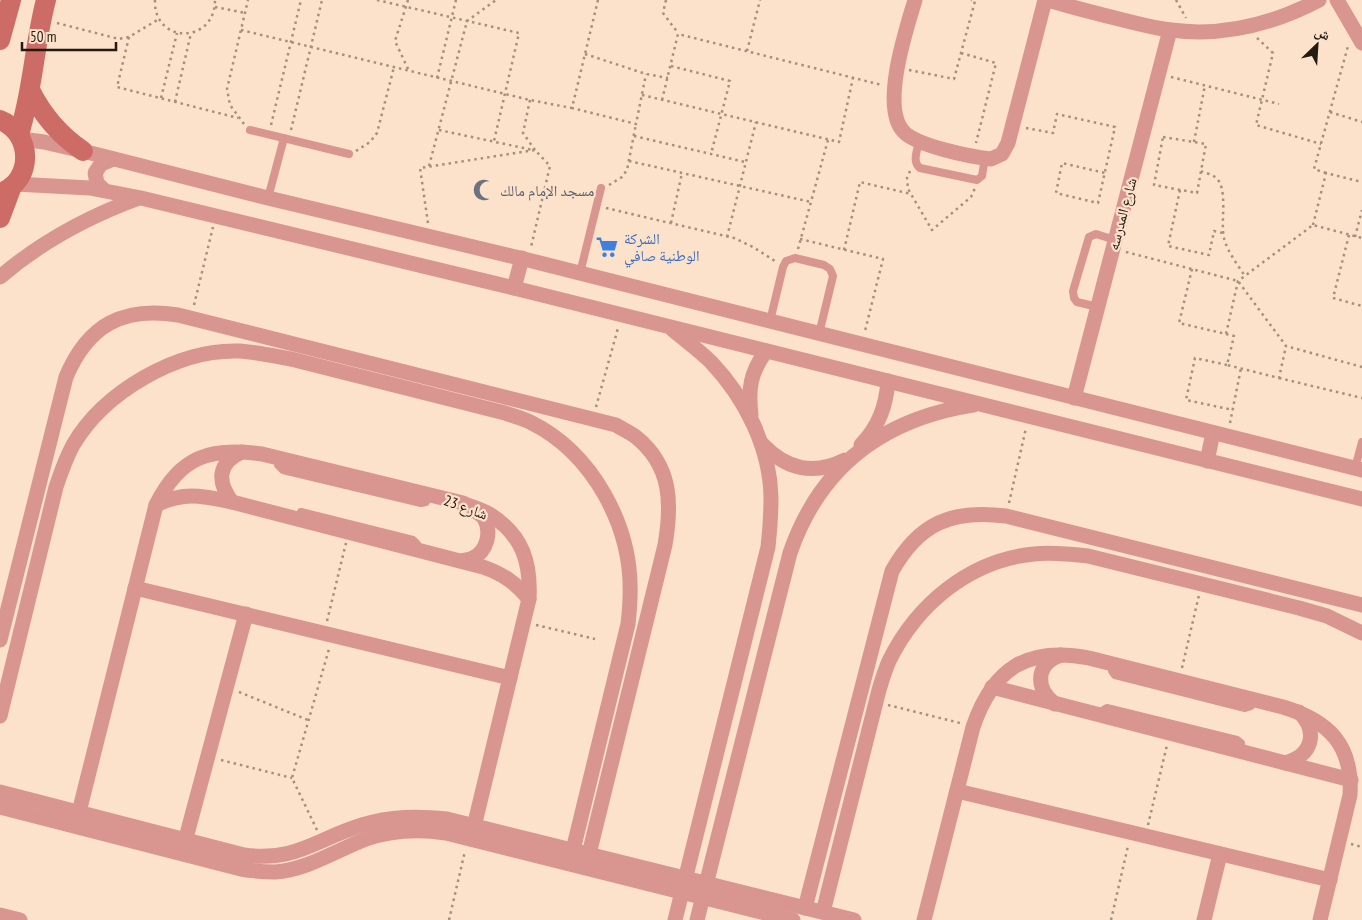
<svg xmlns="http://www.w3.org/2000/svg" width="1362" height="920" viewBox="0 0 1362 920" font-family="'PT Sans Narrow','Noto Naskh Arabic',sans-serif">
  <rect width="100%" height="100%" fill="#fce2ca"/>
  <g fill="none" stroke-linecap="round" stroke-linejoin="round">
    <g stroke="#a3907f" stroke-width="2.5" stroke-dasharray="2.5 4" stroke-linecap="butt">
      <path d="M155,0C153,44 215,45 215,0"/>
      <path d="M377,0L519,33L494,141"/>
      <path d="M408,0L395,41L409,71"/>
      <path d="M598,0L572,108L636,124L646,74"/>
      <path d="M666,0L663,13L678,33"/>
      <path d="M1176,0L1186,18"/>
      <path d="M215,7L245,13"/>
      <path d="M57,23L119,39L129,37L159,19"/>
      <path d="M241,30L530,100L572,108"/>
      <path d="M129,37L117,87L238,118"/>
      <path d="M1257,38L1273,53L1256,125L1321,144"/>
      <path d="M747,51L760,0"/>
      <path d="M961,53L996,63L976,143"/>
      <path d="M585,54L646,74L668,78"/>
      <path d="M671,66L730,81L711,154"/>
      <path d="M909,70L954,79L975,1L971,0"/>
      <path d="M1171,77L1279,104"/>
      <path d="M437,78L456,0"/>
      <path d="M642,95L839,142L853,78"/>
      <path d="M161,98L177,33"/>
      <path d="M530,100L523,133L535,150"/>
      <path d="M662,100L678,34L882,85"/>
      <path d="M175,102L191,33"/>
      <path d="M1330,112L1362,122"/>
      <path d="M244,124L230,105L227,89L248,0"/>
      <path d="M271,125L301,0"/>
      <path d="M1026,128L1053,133L1057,114L1115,127L1098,203L1056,193L1062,163L1105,173"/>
      <path d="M291,130L322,0"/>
      <path d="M439,130L533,150"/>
      <path d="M634,136L745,162"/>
      <path d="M1163,137L1206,144L1197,193L1154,185Z"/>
      <path d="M1194,142L1205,85"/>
      <path d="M356,151L370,142L377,133L394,67"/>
      <path d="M629,161L811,202"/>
      <path d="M429,166L467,21L496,0"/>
      <path d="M910,171L907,178L908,189L932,230L971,197L975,188"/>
      <path d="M1201,171C1205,173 1211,174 1215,177C1229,187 1220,222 1224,238C1227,251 1237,264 1245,276"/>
      <path d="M1326,173L1314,169L1348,46"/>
      <path d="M609,185L622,177L627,170L636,124"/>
      <path d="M1180,190L1168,246L1209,255L1214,231L1223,233"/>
      <path d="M606,208L734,238L753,247L775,261"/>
      <path d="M428,223L420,168L535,150L550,166L531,247"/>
      <path d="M671,223L682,173"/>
      <path d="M1313,225L1326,173L1362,182"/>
      <path d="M1349,235L1333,298L1362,306"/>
      <path d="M727,237L756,122"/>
      <path d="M1355,237L1362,210"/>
      <path d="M800,239L883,259L865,331"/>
      <path d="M798,249L828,140"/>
      <path d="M844,250L860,182L911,194"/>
      <path d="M1126,252L1238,281L1286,346L1362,367"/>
      <path d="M1192,269L1179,323L1226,334L1238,281L1313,225L1362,238"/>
      <path d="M194,305L213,227"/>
      <path d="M1226,334L1234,336L1227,365L1279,378L1286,346"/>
      <path d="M1227,365L1195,358L1186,400L1233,410"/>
      <path d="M1279,378L1362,398"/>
      <path d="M596,407L618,328"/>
      <path d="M1230,423L1241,368"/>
      <path d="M1009,503L1026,428"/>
      <path d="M327,621L346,543"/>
      <path d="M536,625L595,639"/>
      <path d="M1182,668L1199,595"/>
      <path d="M239,692L308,720"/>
      <path d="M888,705L960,723"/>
      <path d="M221,760L292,778"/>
      <path d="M1148,825L1167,745"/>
      <path d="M317,830L292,778L329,649"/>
      <path d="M1351,844L1362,847"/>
      <path d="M449,920L465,851"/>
      <path d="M1111,920L1128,846"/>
    </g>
    <g stroke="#d99691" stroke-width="8">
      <path d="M250,130L349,154"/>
      <path d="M919,142C917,151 912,162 920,168L977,180L982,176L985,158"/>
      <path d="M268,198L284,138"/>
      <path d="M580,273L601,188"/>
      <path d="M1098,307L1077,302L1074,298L1073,291L1089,237L1096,234L1115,240"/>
      <path d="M770,321L783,267L786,261L795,258L824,265L830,269L833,276L819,334"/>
      <path d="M279,459L278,465L283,470L421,503L426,502L429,495"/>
      <path d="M1355,468L1362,442"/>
      <path d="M301,512L413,540L417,544L418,550"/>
      <path d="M1113,664L1112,671L1115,675L1245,708L1251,706L1253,700"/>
      <path d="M1100,716L1102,711L1107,708L1237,740L1241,743L1240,752"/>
    </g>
    <g stroke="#d99691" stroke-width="15">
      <path d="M915,0C906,30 880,108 904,132C917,146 972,157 991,159L1002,154L1008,143L1045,0"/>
      <path d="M1048,0C1071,7 1095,13 1119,19C1136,23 1153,28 1171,30C1223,37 1273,24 1319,0"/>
      <path d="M1337,0L1362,43"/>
      <path d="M22,139L44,142L83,151L268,198L528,260L1362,470"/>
      <path d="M15,184L90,188L141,198L514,288L1362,499"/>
      <path d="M104,190L97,183L95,173L101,164L113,159"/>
      <path d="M0,277C42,241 87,217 139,198"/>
      <path d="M514,288L522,258"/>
      <path d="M673,330C685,340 699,350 711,362C745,398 770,447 771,497C771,514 770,530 768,547L675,920"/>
      <path d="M1074,398L1170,30"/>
      <path d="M751,415C748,389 750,373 766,351"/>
      <path d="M762,444C786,469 813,476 845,460"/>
      <path d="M861,445C879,426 886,406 888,381"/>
      <path d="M1207,461L1213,433"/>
      <path d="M232,502C217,482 217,463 242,452"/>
      <path d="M156,505C184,491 203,496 232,502L483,567C503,574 516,583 529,599"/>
      <path d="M461,561C464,560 469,560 473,558C487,551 492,532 484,518C482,515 477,513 474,510"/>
      <path d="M135,588L510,678"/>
      <path d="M0,640L66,377C88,325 123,306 178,315L616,425C622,429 630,432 636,437C672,466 672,504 665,545L589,854"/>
      <path d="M992,687L1351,780"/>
      <path d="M1055,704C1034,688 1036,663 1061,655"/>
      <path d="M0,716L56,487C61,472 66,458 73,445C104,392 177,349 239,351C256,352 274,356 291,359L505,413C513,416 522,418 530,422C593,453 633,527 630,597C630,606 629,615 628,624L573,850"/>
      <path d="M1285,763C1312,756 1319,732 1299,712"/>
      <path d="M957,791L1330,880"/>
      <path d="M0,792L244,855C296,862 316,839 362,825C391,816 418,816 447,819L854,920"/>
      <path d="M0,807L241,869C252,871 263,872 275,872C307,870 337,850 366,839C392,830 419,829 446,833L793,920"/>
      <path d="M79,812L156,505C180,456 210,447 262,454L463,503C472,507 483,510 491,515C523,536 531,563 529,599L471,839"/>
      <path d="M183,849L246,614"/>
      <path d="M805,908L892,571C919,523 952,509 1006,516L1362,605"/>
      <path d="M823,912L879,690C882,680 885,670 889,661C917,604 970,560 1034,554C1052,552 1070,554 1088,556L1299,608L1327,616L1362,633"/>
      <path d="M0,915L20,920"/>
      <path d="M697,920L790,553C820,466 883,419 973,405"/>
      <path d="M924,920L973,727C993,668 1028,646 1089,658L1283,707C1329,721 1353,745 1350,795L1320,920"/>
      <path d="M1204,920L1220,854"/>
    </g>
    <g stroke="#cd6c67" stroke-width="20">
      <path d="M0,40L11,0"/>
      <path d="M30,90C43,116 59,135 83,151"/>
      <path d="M0,120C33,133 34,181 0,193"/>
      <path d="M19,134C33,91 34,45 46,0"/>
      <path d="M0,218L12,186"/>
    </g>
  </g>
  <defs>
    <g id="mosque-bare" transform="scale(1.725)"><path d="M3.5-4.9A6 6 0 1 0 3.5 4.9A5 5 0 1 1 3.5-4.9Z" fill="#6b7280" stroke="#fce2ca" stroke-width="2.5" paint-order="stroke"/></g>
    <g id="supermarket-bare" transform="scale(1.725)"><path d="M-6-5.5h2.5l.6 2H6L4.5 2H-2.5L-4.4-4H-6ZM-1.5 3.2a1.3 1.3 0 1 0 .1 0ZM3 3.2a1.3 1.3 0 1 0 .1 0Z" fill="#3f7fe0" stroke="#fce2ca" stroke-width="2.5" paint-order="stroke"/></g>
  </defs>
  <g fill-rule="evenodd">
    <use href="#mosque-bare" x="484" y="190"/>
    <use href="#supermarket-bare" x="607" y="247"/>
  </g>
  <g text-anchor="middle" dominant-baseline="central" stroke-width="4.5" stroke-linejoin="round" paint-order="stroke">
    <g font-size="15" fill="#5b616d" stroke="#fce2ca" text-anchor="start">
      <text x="500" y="190">مسجد الإمام مالك</text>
    </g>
    <g font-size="15" fill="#231a12" stroke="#fce2ca">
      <text transform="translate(1122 214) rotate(-75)">شارع المدرسه</text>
      <text transform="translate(466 507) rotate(20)">شارع 23</text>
    </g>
    <g font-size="15" fill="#366cbe" stroke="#fce2ca" text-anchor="start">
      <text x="624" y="238">الشركة<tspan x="624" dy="17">الوطنية صافي</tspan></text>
    </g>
  </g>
  <g transform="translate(1317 45) rotate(25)" stroke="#fce2ca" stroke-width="4" paint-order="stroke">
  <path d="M0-4L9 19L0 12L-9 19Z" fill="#231a12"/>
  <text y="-8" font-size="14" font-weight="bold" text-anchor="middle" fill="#231a12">ش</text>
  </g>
  <path d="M22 42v8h94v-8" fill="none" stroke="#231a12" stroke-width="2.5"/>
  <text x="30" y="42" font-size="15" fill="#231a12" stroke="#fce2ca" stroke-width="4" paint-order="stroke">50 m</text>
</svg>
